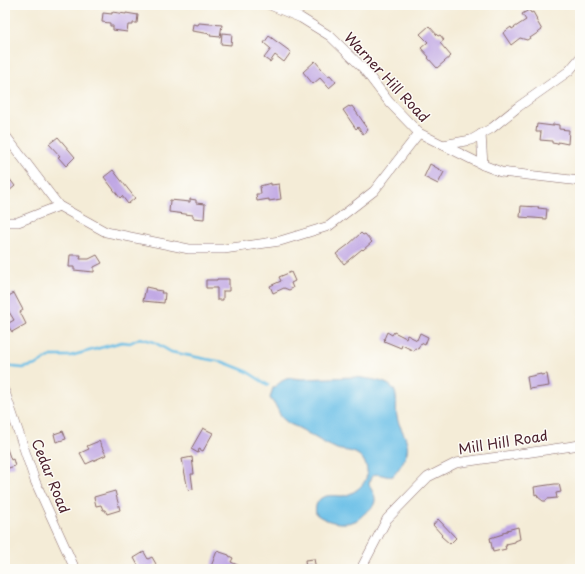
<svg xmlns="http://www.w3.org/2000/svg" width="585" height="574" viewBox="0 0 585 574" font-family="'Playpen Sans',sans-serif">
  <rect width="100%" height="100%" fill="#fdfcf7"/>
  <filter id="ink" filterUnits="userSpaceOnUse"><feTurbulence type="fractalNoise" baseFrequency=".025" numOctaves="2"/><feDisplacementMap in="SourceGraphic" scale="8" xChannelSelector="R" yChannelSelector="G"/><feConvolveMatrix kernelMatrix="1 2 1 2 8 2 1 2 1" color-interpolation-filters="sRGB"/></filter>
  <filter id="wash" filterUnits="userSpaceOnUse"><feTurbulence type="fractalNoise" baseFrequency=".012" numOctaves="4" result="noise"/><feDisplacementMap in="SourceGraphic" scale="16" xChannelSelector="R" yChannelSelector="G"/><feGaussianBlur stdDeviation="0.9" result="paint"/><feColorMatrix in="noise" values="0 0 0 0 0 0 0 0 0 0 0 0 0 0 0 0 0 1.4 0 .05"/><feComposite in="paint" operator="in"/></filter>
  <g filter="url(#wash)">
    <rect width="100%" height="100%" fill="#f4ecd7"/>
    <path fill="#6abfe7" stroke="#5a6f89" d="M354,377C364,378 384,380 392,387C399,394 395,408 397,417C399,429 410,439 407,452C405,460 399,469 393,476C384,479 372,466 369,484C371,490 376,495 375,501C374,507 369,510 365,513C362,516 359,519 355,521C343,526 326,522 316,514C314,506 318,497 327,496C332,495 338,496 343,496C353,494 365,486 367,475C368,467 364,458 357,454C350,450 343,451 337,449C323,443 311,435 299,428C295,426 291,425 288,423L281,417L277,408L270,398L273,388L282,381L286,379L292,378L302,379Z"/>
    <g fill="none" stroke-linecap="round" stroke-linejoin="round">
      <path stroke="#6abfe7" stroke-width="2.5" d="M5,366L23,368L36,365L51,356H70L122,342L130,343L140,338L154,342L171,352L206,359L223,362L246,371L268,385"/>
    </g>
    <g id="blocks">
      <g fill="#bea4e3">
        <path d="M529,10L531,13L533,12L537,19L536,20L538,23L542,30L527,40L520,38L511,45L503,33L511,27L512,29L526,20L522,14Z"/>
        <path d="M112,12L126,14V13L138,15L137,23H133V25H128L127,32L113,30V26H110V23L102,22L103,13L112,14Z"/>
        <path d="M199,23L222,25L220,37L210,36L211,34L192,31L193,24L198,25Z"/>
        <path d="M429,26L438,36L440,35L444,40L440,43L451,56L437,68L428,58L429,57L421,48L428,42L420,34Z"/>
        <path d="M222,33L232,34L231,45L221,44Z"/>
        <path d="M269,36L291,52L284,62L275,55L270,62L264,58L271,49L264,43Z"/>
        <path d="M315,61L328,76L330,75L336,82L329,88L320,78L313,84L303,72Z"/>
        <path d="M349,106L350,107L352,106L364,123H363L368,130L363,134L358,127L356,129L343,110Z"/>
        <path d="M537,124L553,126V124L559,125V129L569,130L568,144L558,142V144L552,143V141L540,140L541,132H536Z"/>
        <path d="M58,137L75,157L66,166L58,157L60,156L49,144Z"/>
        <path d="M430,164L444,172L438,184L424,177Z"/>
        <path d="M113,170L135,198L128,204L122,196L120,198L104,177Z"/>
        <path d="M5,173L15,186L8,192L5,188Z"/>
        <path d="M271,183V185L279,184L281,199L269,201V199L257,201L256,194H261L260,186Z"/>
        <path d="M190,199L196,200V203L205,204L204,219L193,218V215L169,212L170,200L190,202Z"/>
        <path d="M521,206L539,207L538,208L547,209L546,219L520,217Z"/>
        <path d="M361,233L363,235L365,234L372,242L363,250L362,249L344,264L336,254L348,245Z"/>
        <path d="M70,255H81L80,259H89L97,255L102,263L94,267V272L74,270V267H69Z"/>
        <path d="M291,272L295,281L291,283L293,288L289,290L284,288L273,293L270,286L281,281L279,277Z"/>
        <path d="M217,279H229V291H223V300H217V288H206V280H217Z"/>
        <path d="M146,287L155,289V290L162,291L161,293H165L164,303L143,301Z"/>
        <path d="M14,293L23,310L20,312L26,324L12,332L7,324L14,320L6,307L9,305L5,298Z"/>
        <path d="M387,332L392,335L394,332L406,338L407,335L417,340L420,333L428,337L425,345L421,343L418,349L415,348L414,351L402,345L401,348L384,341L385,340L384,339Z"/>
        <path d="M541,374V375L547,374L549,386L529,389L527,377Z"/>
        <path d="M203,428L213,433L203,451L199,449L198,453L191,449Z"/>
        <path d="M63,431L66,439L56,442L54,434Z"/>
        <path d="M99,441L106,455L86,464L80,453L89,449L87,446Z"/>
        <path d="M5,446H6L11,460L13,459L15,466L5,469Z"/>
        <path d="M192,457L194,474H191L193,489L188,490L182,459Z"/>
        <path d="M555,484H559L561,492L556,493L557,498L547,499L546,501H543L538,497L537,494L535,495L534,487Z"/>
        <path d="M115,491L120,510L107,514L105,510H103L101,505L96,506L94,497Z"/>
        <path d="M438,519L456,538L450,544L441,536L442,535L433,525Z"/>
        <path d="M518,527L520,539L515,541V542L506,544L507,546H505L506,549L493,552L490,538L503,534V532L507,531V530Z"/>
        <path d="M217,551L229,555V556L233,558L231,562L246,569H210Z"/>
        <path d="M144,552L148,559L152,557L156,564L148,569H140L134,558Z"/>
        <path d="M314,559L316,569H306L305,560Z"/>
      </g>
    </g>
  </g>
  <g filter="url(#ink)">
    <use href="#blocks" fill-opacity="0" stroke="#866767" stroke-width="1"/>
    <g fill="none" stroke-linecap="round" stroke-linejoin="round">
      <g stroke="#866767" stroke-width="10">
        <g id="minor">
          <path d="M270,5L301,18L330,36L363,68L389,102L419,133L483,165L501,172L580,181"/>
          <path d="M481,134L483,165"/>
          <path d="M5,135L59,206L106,232L189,249H224L280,241L329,226L374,191L419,133"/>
          <path d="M443,145L471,140L492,128L518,107L569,71L580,58"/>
          <path d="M5,222H18L59,206"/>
          <path d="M5,392L35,481L75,569"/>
          <path d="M363,569V565L387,519L428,477L456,463L580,445"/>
        </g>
      </g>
      <use href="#minor" stroke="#fff" stroke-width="9"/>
    </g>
  </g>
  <g text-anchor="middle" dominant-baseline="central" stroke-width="3" stroke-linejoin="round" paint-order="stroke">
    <g font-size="14" fill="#4a1f2b" stroke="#fdfcf7">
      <text transform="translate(387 77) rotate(47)">Warner Hill Road</text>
      <text transform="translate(503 442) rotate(-9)">Mill Hill Road</text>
      <text transform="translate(51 476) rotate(68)">Cedar Road</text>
    </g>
  </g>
  <rect width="585" height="574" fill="none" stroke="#fdfcf7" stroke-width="20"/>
</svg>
